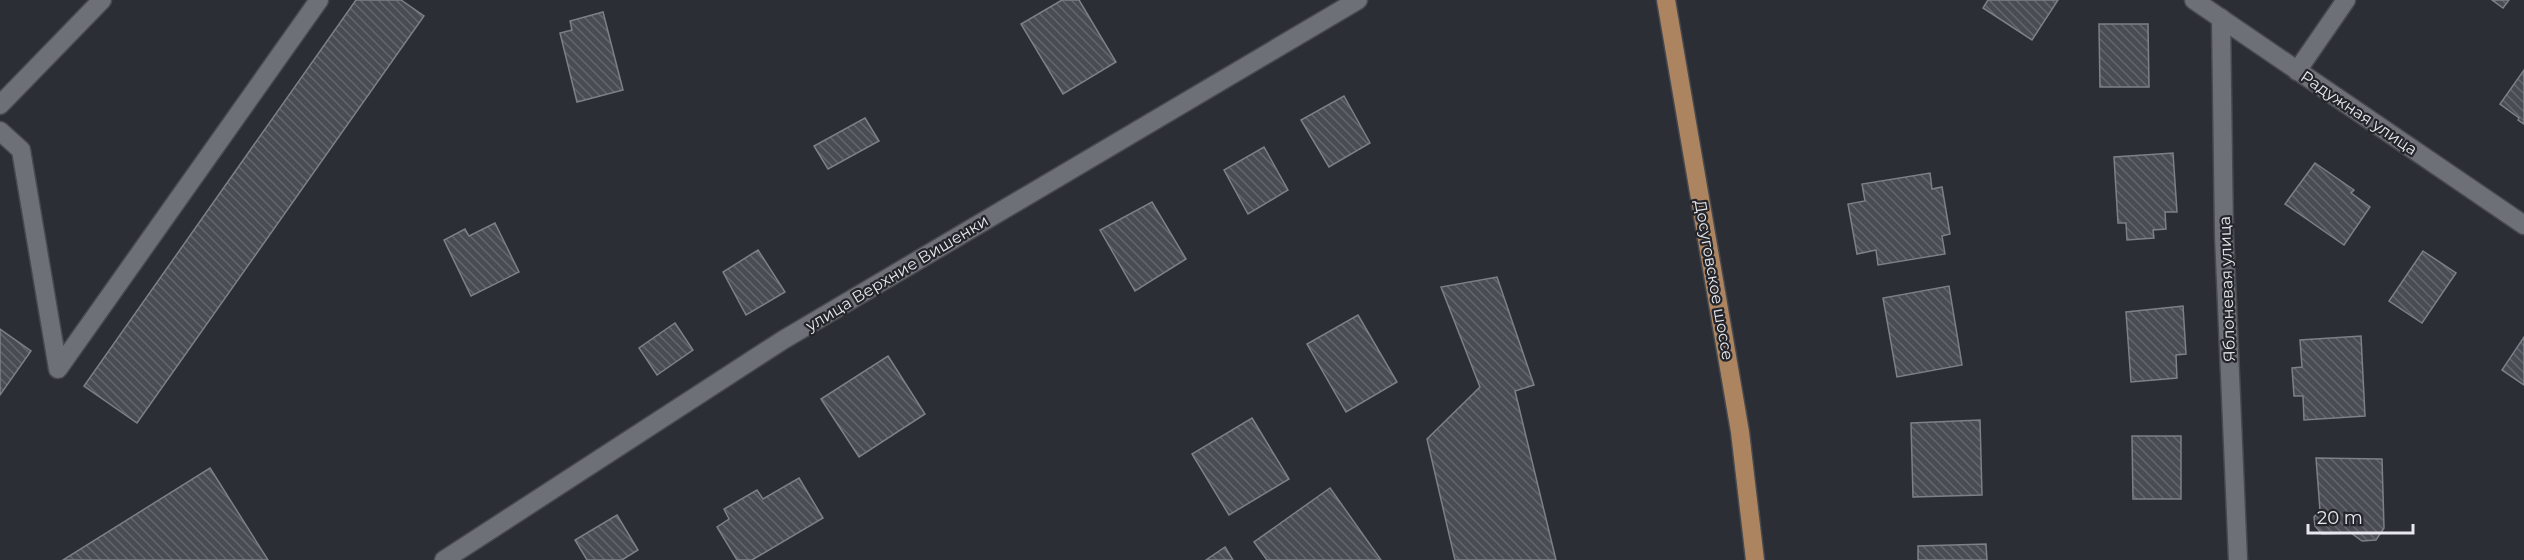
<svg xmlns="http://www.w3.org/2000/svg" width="2524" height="560" viewBox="0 0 2524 560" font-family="Montserrat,sans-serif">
  <defs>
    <pattern id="building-back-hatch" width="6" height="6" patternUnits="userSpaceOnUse" patternTransform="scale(1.5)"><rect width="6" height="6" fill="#494c53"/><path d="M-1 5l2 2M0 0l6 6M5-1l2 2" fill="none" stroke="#63666c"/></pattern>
  </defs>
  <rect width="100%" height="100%" fill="#2c2e35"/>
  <g fill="url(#building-back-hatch)" stroke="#7e8088" stroke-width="1.5">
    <path d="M356,0H401L424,16L137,423L84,386Z"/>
    <path d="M1062,0H1079L1116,62L1063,94L1021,24Z"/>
    <path d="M1988,0H2058L2032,40L1983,8Z"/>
    <path d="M2492,0H2509L2503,8Z"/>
    <path d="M603,12L623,90L577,102L560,33L572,30L570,21Z"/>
    <path d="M2099,24H2148L2149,87H2100Z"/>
    <path d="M2524,70V124L2518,120L2519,118L2500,104Z"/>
    <path d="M1344,96L1370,143L1329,167L1301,120Z"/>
    <path d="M865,118L879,141L828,169L814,146Z"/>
    <path d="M1264,147L1288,190L1248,214L1224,170Z"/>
    <path d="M2173,153L2177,212H2165L2166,229L2153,230L2154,238L2127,240L2126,223H2118L2114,157Z"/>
    <path d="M2315,163L2354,190L2351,193L2370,207L2344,245L2285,204Z"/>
    <path d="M1930,173L1932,189L1942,187L1950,234L1942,236L1945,254L1878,265L1876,250L1857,254L1848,204L1865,201L1862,184Z"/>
    <path d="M1152,202L1186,259L1135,291L1100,230Z"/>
    <path d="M495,223L519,272L471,296L444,240L465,229L469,236Z"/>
    <path d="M758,250L785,292L746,315L723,272Z"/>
    <path d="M2423,251L2456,273L2422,323L2389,301Z"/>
    <path d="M1497,277L1534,385L1515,391L1556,560H1455L1427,439L1480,387L1441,287Z"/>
    <path d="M1949,286L1962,365L1897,377L1883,298Z"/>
    <path d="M2183,306L2186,354L2176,355L2177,378L2131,382L2126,312Z"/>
    <path d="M1358,315L1397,382L1346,412L1307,344Z"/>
    <path d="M675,323L693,350L657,375L639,348Z"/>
    <path d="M0,329L31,351L0,395Z"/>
    <path d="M2361,336L2365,416L2304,420L2303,396H2294L2292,368L2302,367L2300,340Z"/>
    <path d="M2524,337V385L2502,370Z"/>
    <path d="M888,356L925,414L859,457L821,399Z"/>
    <path d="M1252,418L1289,479L1229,515L1192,454Z"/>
    <path d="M1980,420L1982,495L1913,497L1911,423Z"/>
    <path d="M2132,436H2181V499H2133Z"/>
    <path d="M2316,458L2382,459L2384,528L2376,540L2362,541L2351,533L2322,534L2315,526L2314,517L2320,510Z"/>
    <path d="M210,468L268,560H63Z"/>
    <path d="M799,478L823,518L752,560H737L717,527L729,519L724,509L757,490L763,499Z"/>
    <path d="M1330,488L1381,560H1267L1254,542Z"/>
    <path d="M617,515L638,550L622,560H587L575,540Z"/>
    <path d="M1986,544L1987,560H1918V546Z"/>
    <path d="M1225,547L1233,560H1206Z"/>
  </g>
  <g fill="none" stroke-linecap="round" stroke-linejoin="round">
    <g stroke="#47494f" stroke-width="21">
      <g id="minor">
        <path d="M2194,0L2524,225"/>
        <path d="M2221,18L2224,235L2238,560"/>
        <path d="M2297,71L2346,0"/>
        <path d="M0,105L102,0"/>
        <path d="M0,131L21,150L58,369L319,0"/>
        <path d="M444,560L783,340L1358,0"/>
      </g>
    </g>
    <g stroke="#47494f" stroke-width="21">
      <path id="major" d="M1666,0L1740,432L1755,560"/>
    </g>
    <use href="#minor" stroke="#6e7078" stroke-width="18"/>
    <use href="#major" stroke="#ac8560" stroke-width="18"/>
  </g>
  <g text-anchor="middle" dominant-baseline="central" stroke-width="4.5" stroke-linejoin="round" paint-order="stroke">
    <g font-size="16" fill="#e7e8ed" stroke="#23252b">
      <text transform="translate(2359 113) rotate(34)">Радужная улица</text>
      <text transform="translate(897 273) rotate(-31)">улица Верхние Вишенки</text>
      <text transform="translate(1714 280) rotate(80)">Досуговское шоссе</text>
      <text transform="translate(2227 289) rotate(-92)">Яблоневая улица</text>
    </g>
  </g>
  <path d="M2308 524v9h105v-9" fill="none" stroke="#e7e8ed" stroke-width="3"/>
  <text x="2317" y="524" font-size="18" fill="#e7e8ed" stroke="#23252b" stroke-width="4.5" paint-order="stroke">20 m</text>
</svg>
